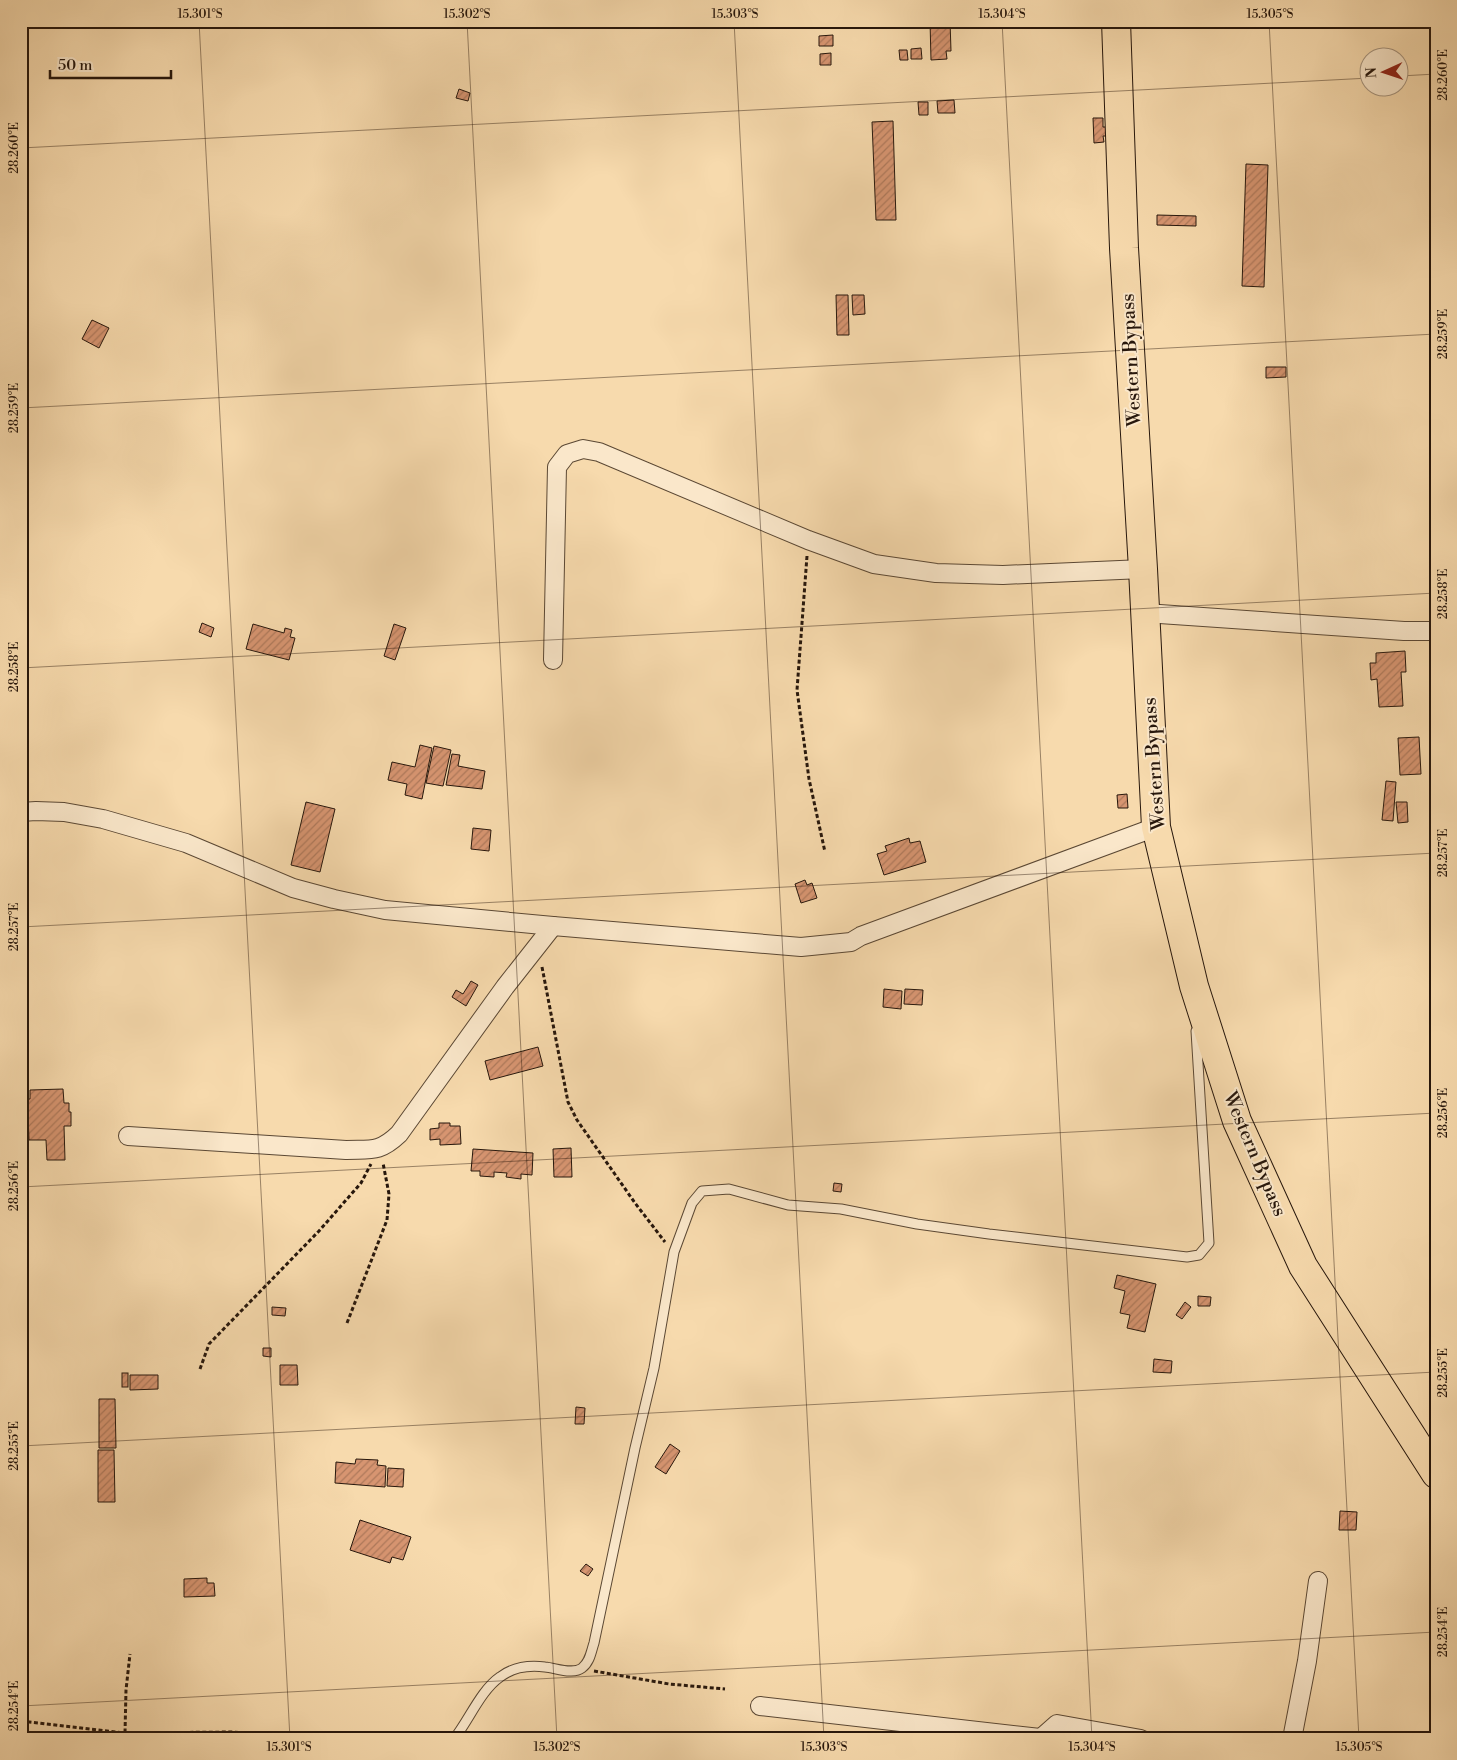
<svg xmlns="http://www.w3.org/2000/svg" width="1457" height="1760" viewBox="0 0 1457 1760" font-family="'Libre Bodoni',serif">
  <defs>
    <pattern id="building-hatch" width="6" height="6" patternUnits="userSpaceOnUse" patternTransform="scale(1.25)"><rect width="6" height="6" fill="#d79571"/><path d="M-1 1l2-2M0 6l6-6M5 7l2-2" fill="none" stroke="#ae795b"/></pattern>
  </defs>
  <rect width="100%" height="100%" fill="#f7daad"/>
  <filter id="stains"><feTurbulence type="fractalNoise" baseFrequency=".004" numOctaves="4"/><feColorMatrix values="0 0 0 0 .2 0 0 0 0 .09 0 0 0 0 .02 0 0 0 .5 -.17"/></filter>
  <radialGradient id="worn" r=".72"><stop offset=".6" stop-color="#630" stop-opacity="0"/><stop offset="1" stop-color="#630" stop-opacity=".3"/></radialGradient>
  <g fill="url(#building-hatch)" stroke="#27170c">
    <path d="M903,21H920L921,25L903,26Z"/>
    <path d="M930,21H950L951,51H946L947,59L931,60Z"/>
    <path d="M833,35V46H819V36Z"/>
    <path d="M921,48L922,59H911V49Z"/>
    <path d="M899,50H907L908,60H900Z"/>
    <path d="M831,53V65H820V54Z"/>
    <path d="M459,89L470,93L468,101L456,98Z"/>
    <path d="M954,100L955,113H938L937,101Z"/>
    <path d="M918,102H928V115H919Z"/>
    <path d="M1093,118H1103V127H1108L1109,136H1103L1104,142L1094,143Z"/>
    <path d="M893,121L896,220H876L872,122Z"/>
    <path d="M1246,164L1268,165L1264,287L1242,286Z"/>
    <path d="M1157,215L1196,216V226L1157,225Z"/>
    <path d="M836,295H848L849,335H837Z"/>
    <path d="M852,295H864L865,314L853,315Z"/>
    <path d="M92,320L109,328L99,348L82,339Z"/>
    <path d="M1266,367H1286V377L1266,378Z"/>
    <path d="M202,623L214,628L211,637L199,632Z"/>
    <path d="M253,624L284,633L285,628L292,630L290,637L295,638L289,660L246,649Z"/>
    <path d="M394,624L406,628L395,660L384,656Z"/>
    <path d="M1405,651L1406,672H1401L1403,706L1379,707L1377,679L1371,680L1370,663H1376V653Z"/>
    <path d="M1419,737L1421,774L1400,775L1398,738Z"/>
    <path d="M420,745L432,748L422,799L405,795L407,784L388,780L392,762L415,767Z"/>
    <path d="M434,746L451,750L443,786L426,783Z"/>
    <path d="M452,754L460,755L458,766L485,771L482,789L446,785Z"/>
    <path d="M1386,781L1396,782L1393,821L1382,820Z"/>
    <path d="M1127,794L1128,808H1118L1117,795Z"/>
    <path d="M306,802L335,809L320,872L291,865Z"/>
    <path d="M1396,802H1407L1408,822L1398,823Z"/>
    <path d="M473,828L491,830L489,851L471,849Z"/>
    <path d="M909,838L910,843L920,841L926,862L884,875L877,854L887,851L885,846Z"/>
    <path d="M805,880L807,885L812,883L817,898L801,903L795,884Z"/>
    <path d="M471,981L478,985L466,1006L452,997L456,990L463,994Z"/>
    <path d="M884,989L902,991L901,1009L883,1007Z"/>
    <path d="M905,989L923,990L922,1005L904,1004Z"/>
    <path d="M538,1047L543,1066L490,1080L485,1061Z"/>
    <path d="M63,1089L64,1103H69V1112H71V1126H64L65,1160H47L46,1140H29L28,1115H21V1099H30V1090Z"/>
    <path d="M439,1123H450V1126H460L461,1144L440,1145V1139L430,1140V1129L439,1128Z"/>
    <path d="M571,1148L572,1177H554L553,1149Z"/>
    <path d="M473,1149L533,1153L532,1175L521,1174V1179L506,1177L507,1173L494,1172V1177L480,1176V1171H471Z"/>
    <path d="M834,1183L842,1184L841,1192L833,1191Z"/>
    <path d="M1117,1275L1156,1284L1145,1332L1127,1328L1130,1315L1120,1313L1125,1291L1114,1288Z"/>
    <path d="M1198,1296L1211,1297L1210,1306H1198Z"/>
    <path d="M1185,1302L1191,1307L1182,1319L1176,1315Z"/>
    <path d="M272,1307L286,1308L285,1316L272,1315Z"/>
    <path d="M263,1348H271V1357L263,1356Z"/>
    <path d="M1154,1359L1172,1361L1171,1373L1153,1372Z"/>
    <path d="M280,1365H297L298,1385H280Z"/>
    <rect x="122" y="1373" width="6" height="14"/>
    <path d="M130,1375H158V1389L130,1390Z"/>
    <path d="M99,1399H115L116,1448H99Z"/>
    <path d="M576,1407L585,1408L584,1424H575Z"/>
    <path d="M670,1444L680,1451L666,1474L655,1467Z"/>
    <path d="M98,1450H114L115,1502H98Z"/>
    <path d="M356,1459L378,1460L377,1465L386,1466L385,1487L335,1483L336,1462L355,1464Z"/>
    <path d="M388,1468L404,1469L403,1487L387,1486Z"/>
    <path d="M1340,1511L1357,1512L1356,1530H1339Z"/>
    <path d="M360,1520L411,1537L403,1560L392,1557L390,1563L350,1550Z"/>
    <path d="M586,1564L593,1569L588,1576L580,1571Z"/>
    <path d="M207,1578V1583H214L215,1596L184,1597V1579Z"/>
  </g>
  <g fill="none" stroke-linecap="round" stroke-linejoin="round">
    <g stroke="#5b4834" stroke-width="11">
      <path id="service" d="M454,1739C469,1720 481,1690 500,1677C513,1667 529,1665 545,1667C556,1668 573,1675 582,1668C590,1662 591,1652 594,1643L635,1448L654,1368L674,1252L692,1203L702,1191L729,1189L788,1205L841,1209L917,1224L989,1234L1187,1257L1199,1255L1209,1243L1196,1031"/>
    </g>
    <g stroke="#5b4834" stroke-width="20">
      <g id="minor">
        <path d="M1145,613L1404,631H1436"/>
        <path d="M553,660L557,467L567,454L583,449L599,452L808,540L874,564L936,573L1003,575L1143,569"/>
        <path d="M21,812L36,811L64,812L103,819L186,843L293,888L334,899L385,910L553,926L801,947L851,942L861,936L1156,827"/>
        <path d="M128,1136L346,1150C371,1149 379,1153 399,1134L505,987L553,926"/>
        <path d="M760,1706L1040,1738"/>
        <path d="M1040,1739L1057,1724L1141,1739"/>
        <path d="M1292,1739L1307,1661L1318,1581"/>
      </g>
    </g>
    <g stroke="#27170c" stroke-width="30">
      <path id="primary" d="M1116,21L1124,248L1143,569L1156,827L1194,986L1237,1121L1303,1266L1436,1474"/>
    </g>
    <g stroke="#27170c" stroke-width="3" stroke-dasharray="4 2.5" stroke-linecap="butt">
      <path d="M807,556L797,690L809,779L825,852"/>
      <path d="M542,967L568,1102L577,1120L635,1203L665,1242"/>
      <path d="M347,1323L387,1220L389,1194L383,1163"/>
      <path d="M200,1369L209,1344L319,1231L361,1183L371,1164"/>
      <path d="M594,1671L669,1684L725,1689"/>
      <path d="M21,1721L125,1733L233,1732L289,1737L290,1739"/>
      <path d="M150,1733L155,1739"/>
      <path d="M114,1739L125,1733L126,1690L130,1654"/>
      <path d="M358,1739H381"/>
    </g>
    <use href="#service" stroke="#fae7ca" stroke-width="9"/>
    <use href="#minor" stroke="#fae7ca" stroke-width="18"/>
    <use href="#primary" stroke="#f7daad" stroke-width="28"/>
  </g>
  <path fill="none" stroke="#27170c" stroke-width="1" stroke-opacity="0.45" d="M199,21L290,1739M467,21L557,1739M734,21L824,1739M1002,21L1092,1739M1269,21L1359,1739M1400,76L1436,74M21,148L1370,78M21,408L1436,334M21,668L1436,593M21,927L1436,853M21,1187L1436,1113M21,1446L1436,1372M21,1706L1436,1632M21,1724L22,1739"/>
  <g text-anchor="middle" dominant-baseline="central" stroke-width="4" stroke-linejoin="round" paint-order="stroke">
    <g font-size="19" fill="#27170c" stroke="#fae7ca">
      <text transform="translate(1131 360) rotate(-93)">Western Bypass</text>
      <text transform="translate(1154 764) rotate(-94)">Western Bypass</text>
      <text transform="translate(1255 1154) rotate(67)">Western Bypass</text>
    </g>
  </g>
  <rect width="1457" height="1760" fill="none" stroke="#f7daad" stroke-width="55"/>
  <g transform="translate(1384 72) rotate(267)"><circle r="24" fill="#fae7ca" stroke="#a6947e"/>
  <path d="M0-4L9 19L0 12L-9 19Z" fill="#8f2418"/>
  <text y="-8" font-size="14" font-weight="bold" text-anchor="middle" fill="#27170c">N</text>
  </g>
  <path d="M50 70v8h121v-8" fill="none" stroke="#27170c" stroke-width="2.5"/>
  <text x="58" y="70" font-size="15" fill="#27170c" stroke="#fae7ca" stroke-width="4" paint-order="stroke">50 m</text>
  <rect x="28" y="28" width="1402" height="1704" fill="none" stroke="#27170c" stroke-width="2"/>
  <g font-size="12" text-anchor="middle" fill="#27170c">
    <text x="200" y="18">15.301°S</text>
    <text x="467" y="18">15.302°S</text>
    <text x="735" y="18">15.303°S</text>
    <text x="1002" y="18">15.304°S</text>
    <text x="1270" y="18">15.305°S</text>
    <text transform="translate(1443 75) rotate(-90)" y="4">28.260°E</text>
    <text transform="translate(14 148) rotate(-90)" y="4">28.260°E</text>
    <text transform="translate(1443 334) rotate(-90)" y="4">28.259°E</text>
    <text transform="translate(14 408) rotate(-90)" y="4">28.259°E</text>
    <text transform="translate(1443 594) rotate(-90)" y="4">28.258°E</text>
    <text transform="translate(14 667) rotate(-90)" y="4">28.258°E</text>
    <text transform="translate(1443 853) rotate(-90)" y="4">28.257°E</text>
    <text transform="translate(14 927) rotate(-90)" y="4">28.257°E</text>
    <text transform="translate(1443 1113) rotate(-90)" y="4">28.256°E</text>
    <text transform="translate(14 1186) rotate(-90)" y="4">28.256°E</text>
    <text transform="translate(1443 1373) rotate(-90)" y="4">28.255°E</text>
    <text transform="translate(14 1446) rotate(-90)" y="4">28.255°E</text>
    <text transform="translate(1443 1632) rotate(-90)" y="4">28.254°E</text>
    <text transform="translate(14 1706) rotate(-90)" y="4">28.254°E</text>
    <text x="289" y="1751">15.301°S</text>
    <text x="557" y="1751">15.302°S</text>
    <text x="824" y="1751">15.303°S</text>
    <text x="1092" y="1751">15.304°S</text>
    <text x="1359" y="1751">15.305°S</text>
  </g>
  <rect width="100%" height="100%" filter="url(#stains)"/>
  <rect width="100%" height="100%" fill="url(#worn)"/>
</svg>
